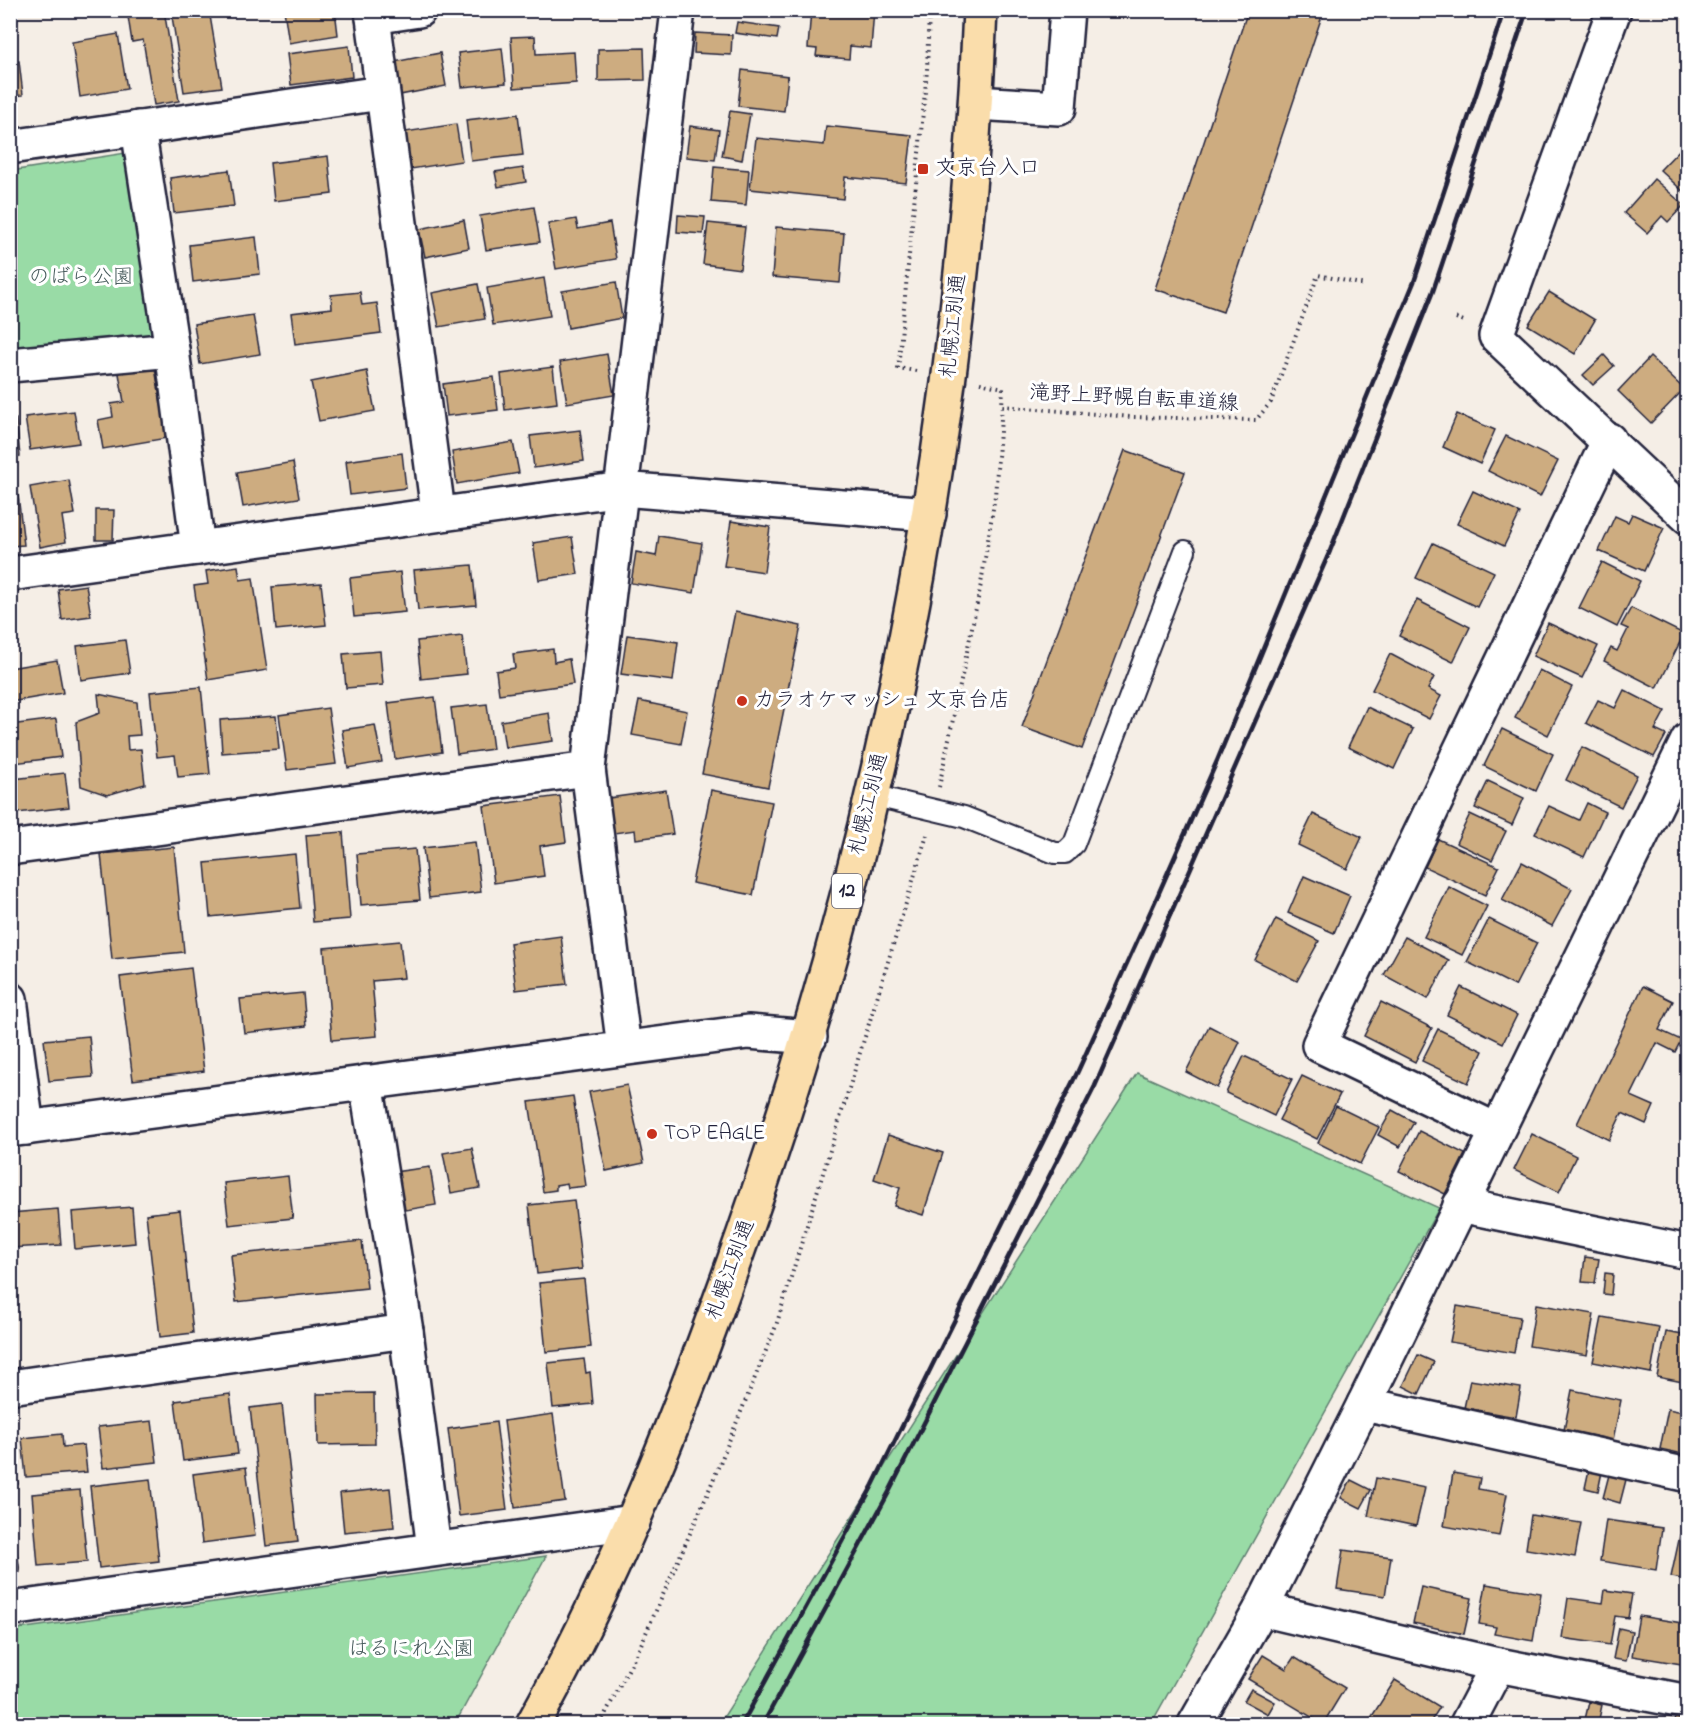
<svg xmlns="http://www.w3.org/2000/svg" width="1698" height="1735" viewBox="0 0 1698 1735" font-family="'Indie Flower','Klee One',sans-serif">
  <rect width="100%" height="100%" fill="#f5eee6"/>
  <filter id="ink" filterUnits="userSpaceOnUse"><feTurbulence type="fractalNoise" baseFrequency=".0167" numOctaves="2"/><feDisplacementMap in="SourceGraphic" scale="12" xChannelSelector="R" yChannelSelector="G"/><feConvolveMatrix kernelMatrix="1 2 1 2 8 2 1 2 1" color-interpolation-filters="sRGB"/></filter>
  <g filter="url(#ink)">
    <g fill="#99dba6" stroke="#5e7e70" stroke-width="1.5">
      <path d="M132,152L160,340L11,357V171Z"/>
      <path d="M1137,1073L1439,1208L1151,1724H719Z"/>
      <path d="M546,1556L455,1724H11V1630Z"/>
    </g>
    <g fill="#cdac80" stroke="#22223b" stroke-width="1.5">
      <path d="M127,10H164L179,101L154,105L143,40L132,42Z"/>
      <path d="M171,10H209L222,87L184,92Z"/>
      <path d="M284,10H335L338,35L289,43Z"/>
      <path d="M721,10H771V15L721,14Z"/>
      <path d="M811,10H874L871,48L850,46L849,59L816,56L817,49L808,48Z"/>
      <path d="M1248,10H1324L1223,312L1155,289Z"/>
      <path d="M737,22L779,28L777,39L735,33Z"/>
      <path d="M695,33L732,35L731,55L694,53Z"/>
      <path d="M118,34L127,89L80,97L72,42Z"/>
      <path d="M535,36L536,54L574,52L576,83L514,88L511,37Z"/>
      <path d="M349,46L352,77L291,85L287,54Z"/>
      <path d="M502,48L506,83L462,87L458,53Z"/>
      <path d="M644,48L645,80L598,81V49Z"/>
      <path d="M440,53L446,86L400,95L394,62Z"/>
      <path d="M19,61L23,95L10,96V62Z"/>
      <path d="M742,70L788,76L784,111L738,106Z"/>
      <path d="M730,111L750,114L742,160L722,156Z"/>
      <path d="M518,114L523,155L471,161L466,120Z"/>
      <path d="M456,124L462,161L411,169L405,132Z"/>
      <path d="M690,126L719,130L715,160L686,157Z"/>
      <path d="M826,126L912,135L906,183L845,177L843,199L750,189L756,138L824,145Z"/>
      <path d="M1688,141V196L1660,170Z"/>
      <path d="M328,156L332,194L274,201L270,163Z"/>
      <path d="M714,167L749,170L746,205L711,202Z"/>
      <path d="M523,168L526,182L498,187L495,172Z"/>
      <path d="M229,170L234,206L174,213L170,178Z"/>
      <path d="M1654,179L1684,205L1668,222L1662,216L1647,233L1624,213Z"/>
      <path d="M534,207L540,242L486,250L480,216Z"/>
      <path d="M678,215L705,217L703,234L677,232Z"/>
      <path d="M576,219L578,229L610,223L616,259L556,269L548,224Z"/>
      <path d="M464,220L469,248L425,257L419,229Z"/>
      <path d="M708,223L745,227L740,269L703,264Z"/>
      <path d="M776,227L844,233L840,283L772,277Z"/>
      <path d="M256,237L260,274L193,282L189,245Z"/>
      <path d="M544,278L550,316L493,325L487,288Z"/>
      <path d="M616,282L622,318L568,328L562,291Z"/>
      <path d="M478,284L485,319L439,327L432,293Z"/>
      <path d="M360,292L362,305L377,303L381,333L295,344L291,313L332,308L331,295Z"/>
      <path d="M1549,292L1595,320L1575,354L1528,325Z"/>
      <path d="M253,315L260,354L200,364L194,324Z"/>
      <path d="M607,354L614,395L567,403L560,362Z"/>
      <path d="M1604,355L1614,366L1593,385L1583,375Z"/>
      <path d="M1650,357L1684,389L1651,423L1618,391Z"/>
      <path d="M154,362L167,438L103,449L98,420L113,417L111,404L124,402L118,368Z"/>
      <path d="M553,367L557,403L505,410L501,374Z"/>
      <path d="M367,371L375,411L319,421L311,382Z"/>
      <path d="M494,377L498,410L447,416L443,384Z"/>
      <path d="M74,411L79,443L30,450L25,417Z"/>
      <path d="M1457,414L1495,430L1480,464L1443,447Z"/>
      <path d="M10,419H16L20,456L10,457Z"/>
      <path d="M580,430L584,461L534,468L530,436Z"/>
      <path d="M1506,436L1558,461L1540,497L1488,471Z"/>
      <path d="M513,442L519,473L457,484L452,452Z"/>
      <path d="M1125,450L1185,472L1082,749L1022,727Z"/>
      <path d="M402,453L406,488L350,495L346,461Z"/>
      <path d="M293,462L299,498L243,507L237,472Z"/>
      <path d="M15,470L24,545L10,546V471Z"/>
      <path d="M69,480L75,514L62,516L66,542L40,547L30,487Z"/>
      <path d="M1473,491L1520,513L1504,546L1457,524Z"/>
      <path d="M96,510H114L113,540H96Z"/>
      <path d="M1632,514L1664,528L1644,571L1599,551L1615,516L1628,522Z"/>
      <path d="M731,521L770,527L764,572L724,566Z"/>
      <path d="M659,536L702,543L694,593L631,583L636,552L656,556Z"/>
      <path d="M572,537L578,574L539,580L533,543Z"/>
      <path d="M1433,543L1494,572L1477,607L1416,578Z"/>
      <path d="M1602,562L1640,581L1617,627L1579,608Z"/>
      <path d="M472,565L476,605L418,610L414,570Z"/>
      <path d="M238,566L240,580L253,578L267,670L208,680L194,586L208,584L206,571Z"/>
      <path d="M400,572L405,612L354,617L350,578Z"/>
      <path d="M321,583L326,625L276,630L272,587Z"/>
      <path d="M86,585L91,616L62,620L58,589Z"/>
      <path d="M1417,600L1470,627L1453,662L1399,636Z"/>
      <path d="M1631,608L1684,634L1657,688L1604,661L1611,648L1617,651L1628,629L1621,626Z"/>
      <path d="M735,612L801,626L768,787L702,774Z"/>
      <path d="M1548,623L1598,646L1582,678L1533,656Z"/>
      <path d="M627,635L678,642L673,681L621,674Z"/>
      <path d="M462,636L467,674L421,679L417,641Z"/>
      <path d="M125,640L130,673L81,680L77,646Z"/>
      <path d="M553,649L554,662L569,659L573,684L499,694L496,671L515,668L513,654Z"/>
      <path d="M380,651L383,685L346,688L343,654Z"/>
      <path d="M1390,654L1434,677L1428,689L1441,696L1429,719L1372,690Z"/>
      <path d="M57,660L63,693L10,702V668Z"/>
      <path d="M1539,670L1572,687L1548,735L1515,718Z"/>
      <path d="M201,687L210,774L178,777L175,755L157,757L150,692Z"/>
      <path d="M1624,690L1665,711L1655,730L1666,735L1654,757L1586,723L1598,700L1615,708Z"/>
      <path d="M98,694L137,702L140,735L127,736L128,750L141,749L145,784L107,795L81,786L76,722L100,713Z"/>
      <path d="M435,697L442,752L395,759L388,703Z"/>
      <path d="M639,701L687,711L681,744L632,735Z"/>
      <path d="M487,704L493,749L457,754L451,708Z"/>
      <path d="M1367,707L1413,729L1394,769L1348,747Z"/>
      <path d="M328,708L336,764L287,770L279,715Z"/>
      <path d="M549,713L553,741L505,748L501,721Z"/>
      <path d="M276,716L279,749L222,753L220,720Z"/>
      <path d="M56,719L61,757L14,763L10,725Z"/>
      <path d="M375,725L382,762L348,768L342,730Z"/>
      <path d="M1502,729L1553,754L1536,791L1484,766Z"/>
      <path d="M1582,747L1637,775L1621,807L1566,780Z"/>
      <path d="M65,773L69,807L17,813L13,779Z"/>
      <path d="M1488,781L1524,798L1512,825L1475,808Z"/>
      <path d="M666,790L673,834L636,839L635,830L614,833L609,798Z"/>
      <path d="M711,790L772,802L753,895L692,883Z"/>
      <path d="M560,796L566,842L540,846L544,876L494,883L484,806Z"/>
      <path d="M1587,803L1605,812L1584,857L1535,834L1549,806L1579,820Z"/>
      <path d="M1313,814L1362,837L1347,869L1298,845Z"/>
      <path d="M1470,814L1506,831L1492,860L1456,843Z"/>
      <path d="M343,832L350,919L313,922L306,835Z"/>
      <path d="M1438,839L1499,867L1485,895L1425,867Z"/>
      <path d="M475,842L481,892L429,898L423,848Z"/>
      <path d="M174,847L184,952L112,959L101,854Z"/>
      <path d="M415,849L420,900L361,905L357,854Z"/>
      <path d="M295,854L300,908L210,917L205,863Z"/>
      <path d="M1522,862L1572,889L1552,926L1502,900Z"/>
      <path d="M1304,876L1350,896L1334,933L1288,913Z"/>
      <path d="M1449,887L1487,906L1462,955L1424,937Z"/>
      <path d="M1276,919L1319,941L1297,981L1255,960Z"/>
      <path d="M1489,919L1537,943L1515,986L1467,962Z"/>
      <path d="M561,936L567,984L516,990L510,943Z"/>
      <path d="M1405,937L1449,960L1428,999L1384,975Z"/>
      <path d="M400,941L404,978L372,981L377,1036L332,1040L324,948Z"/>
      <path d="M191,968L204,1071L133,1080L120,977Z"/>
      <path d="M1643,986L1673,1001L1659,1030L1681,1040L1675,1052L1657,1043L1631,1096L1654,1106L1646,1124L1622,1113L1609,1140L1577,1124Z"/>
      <path d="M1461,987L1517,1015L1503,1043L1447,1015Z"/>
      <path d="M303,993L306,1026L244,1033L240,999Z"/>
      <path d="M1381,1002L1432,1028L1415,1062L1364,1036Z"/>
      <path d="M1209,1026L1240,1042L1217,1088L1186,1072Z"/>
      <path d="M1438,1029L1483,1051L1468,1083L1422,1061Z"/>
      <path d="M89,1036L93,1077L49,1081L44,1040Z"/>
      <path d="M1244,1056L1292,1079L1274,1116L1226,1093Z"/>
      <path d="M1302,1076L1340,1094L1317,1139L1279,1120Z"/>
      <path d="M627,1085L644,1163L606,1171L589,1092Z"/>
      <path d="M573,1096L586,1186L568,1188L567,1183L556,1185V1190L543,1192L529,1102Z"/>
      <path d="M1336,1106L1379,1127L1360,1164L1318,1143Z"/>
      <path d="M1392,1110L1414,1122L1400,1147L1378,1135Z"/>
      <path d="M1419,1131L1465,1154L1445,1194L1399,1171Z"/>
      <path d="M1532,1134L1576,1156L1559,1192L1514,1170Z"/>
      <path d="M888,1135L943,1153L923,1215L894,1206L900,1188L874,1179Z"/>
      <path d="M472,1148L480,1188L451,1193L443,1153Z"/>
      <path d="M430,1167L436,1205L400,1211L394,1172Z"/>
      <path d="M288,1176L293,1218L229,1225L224,1183Z"/>
      <path d="M574,1200L582,1269L537,1274L529,1205Z"/>
      <path d="M132,1207L135,1243L75,1249L72,1212Z"/>
      <path d="M58,1209L61,1245L10,1248V1213Z"/>
      <path d="M180,1210L193,1333L160,1337L146,1214Z"/>
      <path d="M362,1241L367,1288L236,1302L231,1255Z"/>
      <path d="M1585,1257L1599,1259L1595,1283L1582,1282Z"/>
      <path d="M1605,1273L1613,1274L1611,1295L1603,1294Z"/>
      <path d="M584,1279L591,1347L546,1352L539,1283Z"/>
      <path d="M1536,1304L1594,1314L1587,1355L1529,1346Z"/>
      <path d="M1457,1306L1520,1317L1514,1353L1450,1342Z"/>
      <path d="M1602,1317L1659,1327L1651,1373L1593,1362Z"/>
      <path d="M1666,1332L1688,1336V1383L1657,1377Z"/>
      <path d="M1418,1355L1434,1362L1419,1394L1403,1386Z"/>
      <path d="M584,1359L586,1373L590,1372L593,1404L553,1408L548,1363Z"/>
      <path d="M1470,1380L1521,1388L1516,1417L1464,1408Z"/>
      <path d="M1572,1390L1621,1400L1613,1440L1564,1430Z"/>
      <path d="M374,1393L375,1444L318,1445L317,1394Z"/>
      <path d="M230,1394L238,1454L183,1461L175,1401Z"/>
      <path d="M282,1404L298,1542L266,1546L250,1408Z"/>
      <path d="M1668,1409L1688,1413V1455L1660,1449Z"/>
      <path d="M553,1414L565,1501L515,1508L504,1421Z"/>
      <path d="M152,1421L157,1462L103,1468L98,1427Z"/>
      <path d="M496,1422L507,1510L459,1516L448,1429Z"/>
      <path d="M10,1424L18,1484L10,1485Z"/>
      <path d="M62,1434L63,1447L84,1445L87,1472L26,1477L22,1438Z"/>
      <path d="M1590,1465L1603,1467L1598,1491L1585,1488Z"/>
      <path d="M246,1467L255,1536L202,1543L193,1474Z"/>
      <path d="M1611,1467L1628,1472L1620,1503L1603,1498Z"/>
      <path d="M1453,1473L1480,1478L1478,1489L1507,1494L1499,1536L1444,1526Z"/>
      <path d="M1376,1478L1425,1488L1416,1526L1368,1516Z"/>
      <path d="M150,1479L159,1561L99,1568L90,1486Z"/>
      <path d="M1351,1480L1371,1490L1361,1508L1341,1498Z"/>
      <path d="M390,1488L394,1527L344,1532L340,1493Z"/>
      <path d="M80,1490L87,1562L38,1566L32,1494Z"/>
      <path d="M1531,1515L1581,1523L1575,1557L1526,1549Z"/>
      <path d="M1606,1520L1662,1528L1656,1570L1600,1561Z"/>
      <path d="M14,1533L20,1572L10,1574V1534Z"/>
      <path d="M1680,1535L1688,1536V1580L1671,1577Z"/>
      <path d="M1343,1550L1391,1557L1385,1596L1337,1589Z"/>
      <path d="M1486,1584L1541,1593L1533,1641L1494,1634L1496,1627L1479,1624Z"/>
      <path d="M1421,1587L1472,1598L1464,1634L1413,1623Z"/>
      <path d="M1605,1590L1632,1594L1628,1618L1615,1616L1610,1645L1562,1638L1568,1598L1603,1603Z"/>
      <path d="M1639,1616L1688,1624V1665L1632,1656Z"/>
      <path d="M1619,1628L1632,1631L1626,1661L1613,1659Z"/>
      <path d="M1263,1655L1286,1669L1294,1657L1345,1688L1323,1724L1248,1679Z"/>
      <path d="M1395,1680L1440,1707L1429,1724H1367Z"/>
      <path d="M1251,1689L1275,1702L1268,1714L1244,1701Z"/>
      <path d="M1589,1702L1602,1705L1598,1724H1584Z"/>
      <path d="M1675,1715L1688,1717V1724H1674Z"/>
      <path d="M1516,1719L1546,1724H1515Z"/>
    </g>
    <g fill="none" stroke-linecap="round" stroke-linejoin="round">
      <g stroke="#22223b" stroke-width="24">
        <path id="service" d="M871,795L964,817L1055,853H1065L1074,844L1185,551"/>
      </g>
      <g stroke="#22223b" stroke-width="38">
        <g id="minor">
          <path d="M372,10L438,512"/>
          <path d="M1614,10L1496,336L1688,517"/>
          <path d="M373,17L419,10"/>
          <path d="M976,103L1059,108L1067,10"/>
          <path d="M138,128L172,350L198,548"/>
          <path d="M10,147L381,93"/>
          <path d="M10,365L172,350"/>
          <path d="M10,574L622,489L929,514"/>
          <path d="M10,848L588,769"/>
          <path d="M10,999L27,1128"/>
          <path d="M624,1048L588,769L678,10"/>
          <path d="M366,1082L406,1331L434,1549"/>
          <path d="M10,1130L748,1032L810,1037"/>
          <path d="M1496,1130L1319,1045L1609,440"/>
          <path d="M1460,1205L1688,1252"/>
          <path d="M10,1387L406,1331"/>
          <path d="M1364,1404L1688,1475"/>
          <path d="M10,1609L633,1522"/>
          <path d="M1261,1609L1498,1665L1688,1702"/>
          <path d="M1195,1724L1261,1609L1364,1404L1688,740"/>
          <path d="M1467,1724L1498,1665"/>
        </g>
      </g>
      <g stroke="#22223b" stroke-width="38">
        <path id="trunk" d="M533,1724C612,1583 672,1433 727,1281C875,874 963,444 980,10"/>
      </g>
      <g stroke="#22223b" stroke-width="4" stroke-dasharray="1.5 4.5" stroke-linecap="butt">
        <path d="M1456,318L1466,322"/>
        <path d="M916,371L898,368L927,71L929,10"/>
        <path d="M980,383L1003,388L1002,406L1131,417L1256,420L1271,402L1318,275L1365,285"/>
        <path d="M939,787L981,584L995,496L1002,406"/>
        <path d="M600,1724L639,1649L707,1495L776,1326L927,835"/>
      </g>
      <use href="#service" stroke="#fff" stroke-width="20"/>
      <use href="#minor" stroke="#fff" stroke-width="33"/>
      <use href="#trunk" stroke="#faddab" stroke-width="33"/>
      <g stroke="#22223b" stroke-width="4.5">
        <path d="M742,1724L873,1485L1078,1071L1157,897L1217,761L1414,282L1504,10"/>
        <path d="M763,1724L889,1492L1095,1086L1330,551L1433,291L1527,10"/>
      </g>
    </g>
  </g>
  <g fill="#c8321e" stroke="#fff" stroke-width="2">
    <rect x="917" y="163" width="12" height="12" rx="3"/>
    <circle cx="742" cy="701" r="6"/>
    <circle cx="652" cy="1134" r="6"/>
  </g>
  <g text-anchor="middle" dominant-baseline="central" stroke-width="6" stroke-linejoin="round" paint-order="stroke">
    <rect fill="#fff" stroke="#646476" stroke-width="1.5" x="832" y="874" width="30" height="34" rx="4.5"/>
    <g font-size="20" font-weight="bold" fill="#22223b">
      <text x="847" y="891">12</text>
    </g>
    <g font-size="21" fill="#22223b" stroke="#fff" text-anchor="start">
      <text x="935" y="169">文京台入口</text>
      <text x="754" y="701">カラオケマッシュ 文京台店</text>
      <text x="664" y="1134">TOP EAGLE</text>
    </g>
    <g font-size="21" fill="#465a5b" stroke="#fff">
      <text x="81" y="278">のばら公園</text>
      <text x="411" y="1650">はるにれ公園</text>
    </g>
    <g font-size="21" fill="#22223b" stroke="#fff">
      <text transform="translate(954 326) rotate(-84)">札幌江別通</text>
      <text transform="translate(1134 399) rotate(3)">滝野上野幌自転車道線</text>
      <text transform="translate(869 804) rotate(-76)">札幌江別通</text>
      <text transform="translate(731 1270) rotate(-70)">札幌江別通</text>
    </g>
  </g>
  <rect width="1698" height="1735" fill="none" stroke="#fff" stroke-width="36"/>
  <rect x="18" y="18" width="1662" height="1699" fill="none" stroke="#22223b" stroke-width="2" filter="url(#ink)"/>
</svg>
